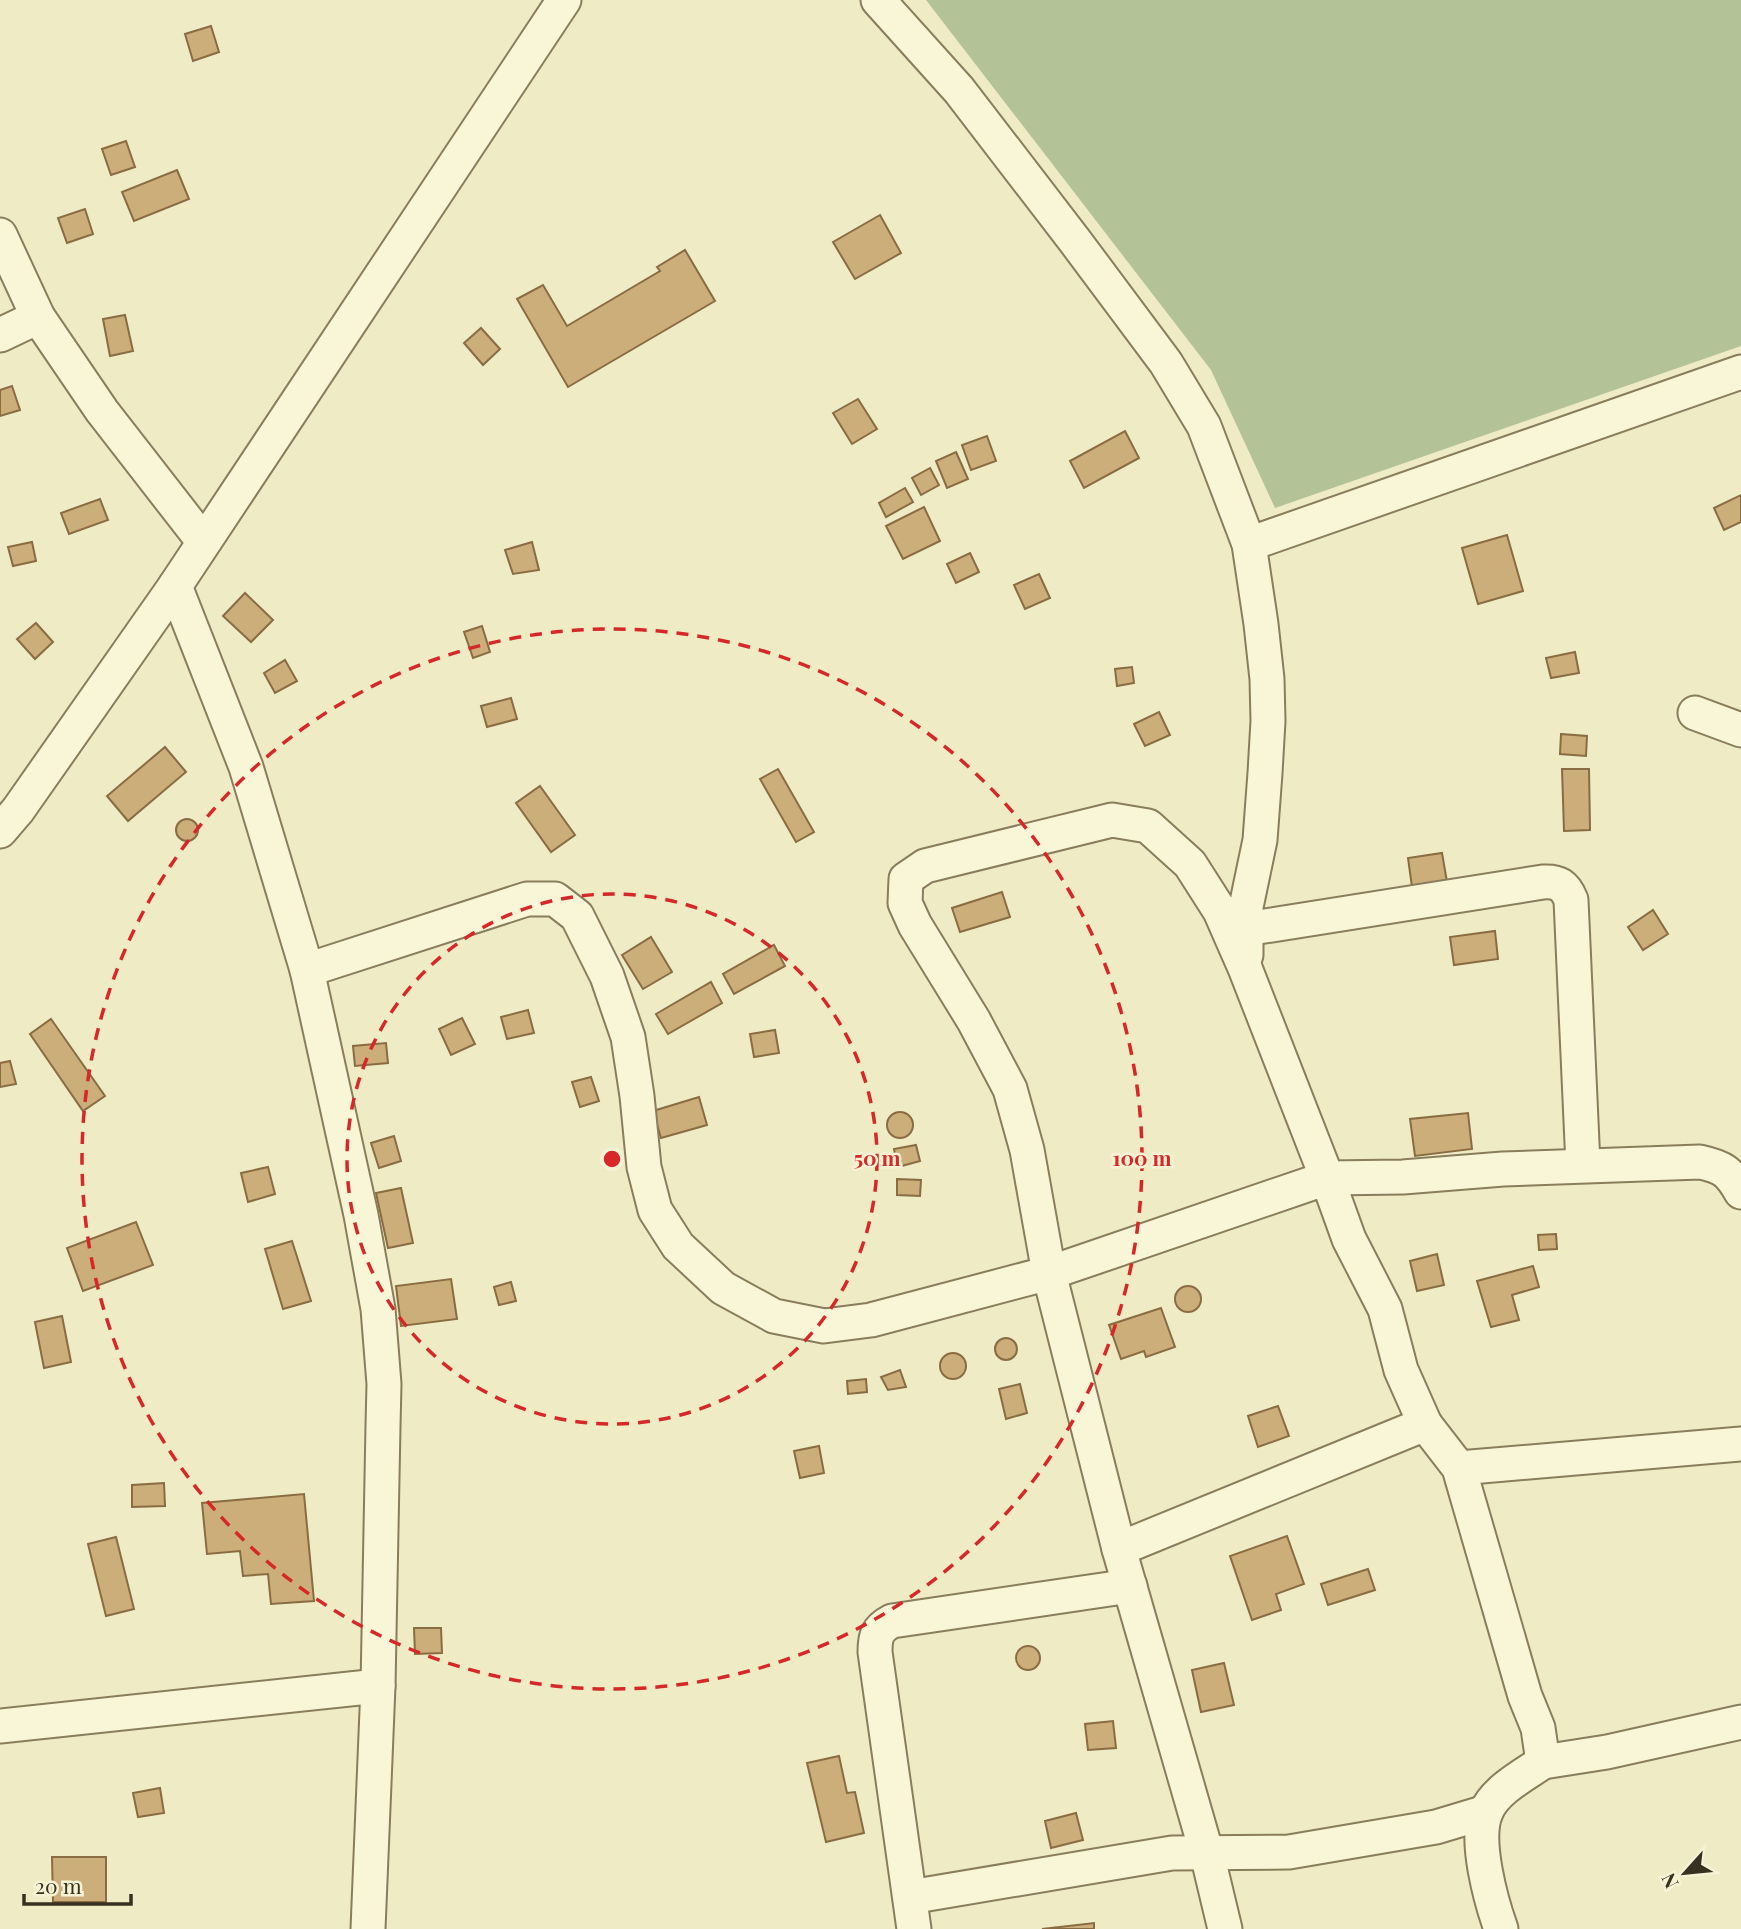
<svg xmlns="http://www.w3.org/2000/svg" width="1741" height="1929" viewBox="0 0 1741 1929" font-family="'Playfair Display',serif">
  <rect width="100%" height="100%" fill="#eeebc5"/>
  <path fill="#b4c298" d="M926,0H1741V346L1275,508L1211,370Z"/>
  <g fill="#ccae7b" stroke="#896c41" stroke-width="2">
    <path d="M211,26L219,52L193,61L185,34Z"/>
    <path d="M126,141L135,167L111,175L102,149Z"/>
    <path d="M177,170L189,199L134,221L122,192Z"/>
    <path d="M85,209L93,234L67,243L58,218Z"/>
    <path d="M880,215L901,253L855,279L833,242Z"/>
    <path d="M685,250L715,301L568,387L517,299L543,285L567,326L660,271L657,267Z"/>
    <path d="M125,315L133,351L110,356L103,319Z"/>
    <path d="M481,328L500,349L483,365L464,343Z"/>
    <path d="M12,386L20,410L0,416V390Z"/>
    <path d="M858,399L877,429L852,444L833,413Z"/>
    <path d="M1125,431L1139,458L1084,488L1070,461Z"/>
    <path d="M987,436L996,461L971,470L962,445Z"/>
    <path d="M956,452L968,479L947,488L936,461Z"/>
    <path d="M930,468L939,485L921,495L912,478Z"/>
    <path d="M905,488L913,502L886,517L879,503Z"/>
    <path d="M1741,495V522L1724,530L1714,508Z"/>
    <path d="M100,499L108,520L69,534L61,513Z"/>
    <path d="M924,507L940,541L903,559L886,526Z"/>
    <path d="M1507,535L1523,591L1478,604L1462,548Z"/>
    <path d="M32,542L36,561L13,566L8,547Z"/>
    <path d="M532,542L539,570L513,574L505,550Z"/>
    <path d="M970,553L979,572L956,583L947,564Z"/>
    <path d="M1039,574L1050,598L1025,609L1014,585Z"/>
    <path d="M245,593L273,620L251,642L223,616Z"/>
    <path d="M36,623L53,642L35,659L17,639Z"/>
    <path d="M482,626L490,652L473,658L464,632Z"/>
    <path d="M1575,652L1579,673L1551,678L1546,658Z"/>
    <path d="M285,660L297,681L275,693L264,673Z"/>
    <path d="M1132,667L1134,683L1117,686L1115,669Z"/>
    <path d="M511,698L517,719L487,727L481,706Z"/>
    <path d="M1159,712L1170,735L1145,746L1134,724Z"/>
    <path d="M1561,734L1587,736L1586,756L1560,754Z"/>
    <path d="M165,747L186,772L128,821L107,796Z"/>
    <path d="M778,769L814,832L796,842L760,779Z"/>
    <path d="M1562,769H1589L1590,830L1564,831Z"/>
    <path d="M540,786L575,835L551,852L516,803Z"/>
    <circle cx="187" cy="830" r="11"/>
    <path d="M1442,853L1447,882L1412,887L1408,858Z"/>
    <path d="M1002,892L1010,917L960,932L952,908Z"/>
    <path d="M1653,910L1668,934L1643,950L1628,927Z"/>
    <path d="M1495,931L1498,959L1454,965L1450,937Z"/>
    <path d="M651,937L672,972L643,989L622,955Z"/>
    <path d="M774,945L785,966L734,994L723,974Z"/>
    <path d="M711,982L722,1003L668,1034L656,1014Z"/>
    <path d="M528,1010L534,1033L507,1039L501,1017Z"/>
    <path d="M462,1018L475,1044L451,1055L439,1029Z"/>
    <path d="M51,1019L105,1096L83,1111L30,1034Z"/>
    <path d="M775,1030L779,1053L754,1057L750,1034Z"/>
    <path d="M386,1043L388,1063L355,1066L353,1046Z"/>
    <path d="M10,1061L16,1084L0,1087V1063Z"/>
    <path d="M591,1077L599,1101L580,1107L572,1082Z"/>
    <path d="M699,1097L707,1125L661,1138L653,1111Z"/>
    <circle cx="900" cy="1125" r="13"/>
    <path d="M1468,1113L1472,1149L1415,1156L1410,1119Z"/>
    <path d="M394,1136L401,1161L379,1168L371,1143Z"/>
    <path d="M916,1145L920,1161L898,1167L894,1149Z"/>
    <path d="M268,1167L275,1194L248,1202L241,1173Z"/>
    <path d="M897,1179L921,1180L920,1196L897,1195Z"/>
    <path d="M401,1188L413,1243L388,1248L376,1193Z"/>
    <path d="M136,1222L153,1265L83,1291L67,1248Z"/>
    <path d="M1556,1234L1557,1249L1539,1250L1538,1235Z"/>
    <path d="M292,1241L311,1301L283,1309L265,1249Z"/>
    <path d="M1437,1254L1444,1285L1417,1291L1410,1261Z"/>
    <path d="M1533,1266L1539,1287L1512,1295L1519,1320L1491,1327L1477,1281Z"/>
    <path d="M451,1279L457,1319L401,1326L396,1286Z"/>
    <path d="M511,1282L516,1301L499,1305L494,1287Z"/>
    <circle cx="1188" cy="1299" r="13"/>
    <path d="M1161,1308L1175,1347L1146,1357L1144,1351L1121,1359L1109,1325Z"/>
    <path d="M62,1316L71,1362L44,1368L35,1322Z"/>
    <circle cx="1006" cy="1349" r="11"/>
    <circle cx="953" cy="1366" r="13"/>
    <path d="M900,1370L906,1387L888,1390L881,1377Z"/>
    <path d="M866,1379L867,1392L848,1394L847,1381Z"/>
    <path d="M1020,1384L1027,1413L1006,1419L999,1389Z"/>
    <path d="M1278,1406L1289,1436L1258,1447L1248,1416Z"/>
    <path d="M819,1446L824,1473L800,1478L794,1451Z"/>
    <path d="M164,1483L165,1506L132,1507V1485Z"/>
    <path d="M304,1494L314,1601L271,1604L268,1574L243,1576L240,1551L207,1554L202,1503Z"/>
    <path d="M1287,1536L1304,1584L1276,1594L1281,1610L1252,1620L1230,1556Z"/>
    <path d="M116,1537L134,1609L106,1616L88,1544Z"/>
    <path d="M1368,1569L1375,1590L1328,1605L1321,1584Z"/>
    <path d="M414,1628H441L442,1653L415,1654Z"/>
    <circle cx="1028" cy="1658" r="12"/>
    <path d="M1224,1663L1234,1705L1201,1712L1192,1670Z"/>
    <path d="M1113,1721L1116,1748L1088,1750L1085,1724Z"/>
    <path d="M839,1756L847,1793L855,1792L864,1833L826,1842L807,1763Z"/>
    <path d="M160,1788L164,1813L138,1817L133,1793Z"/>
    <path d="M1076,1813L1083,1840L1051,1848L1045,1821Z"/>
    <path d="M52,1857H106V1902H53Z"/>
    <path d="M1094,1923V1929H1042Z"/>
  </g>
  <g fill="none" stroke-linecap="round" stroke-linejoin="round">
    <g stroke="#897d5b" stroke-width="37">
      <g id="minor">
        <path d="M878,0L959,90L1075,241L1166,363L1204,426L1249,544L1261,624L1267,679L1268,721L1265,773L1260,840L1246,907V955"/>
        <path d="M0,235L38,317L102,411L203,541"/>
        <path d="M0,335L38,317"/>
        <path d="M1249,544L1741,372"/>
        <path d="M175,586L246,767L307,970L361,1215L378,1309L384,1384L383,1426L378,1686L368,1929"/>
        <path d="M1695,713L1741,730"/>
        <path d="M0,831L18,810L175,586L564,0"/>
        <path d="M1246,929L1543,882C1558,881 1565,885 1571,900L1583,1165"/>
        <path d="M307,970L527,899H555L577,916L607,976L628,1037L637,1096L644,1167L655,1210L678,1246L723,1288L774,1316L824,1326L871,1320L1049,1273L1327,1178L1403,1177L1503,1169L1700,1162C1723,1167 1729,1171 1741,1192"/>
        <path d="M1459,1468L1741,1444"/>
        <path d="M1119,1549L1425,1424"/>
        <path d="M0,1726L378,1686"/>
        <path d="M1543,1762L1607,1752L1741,1722"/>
        <path d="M910,1897L1172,1853L1289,1852L1436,1827L1486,1812"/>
        <path d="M914,1929L875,1652C875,1636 877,1629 892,1621L1130,1586"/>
        <path d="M1225,1929L1207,1854L1119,1549L1049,1273L1027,1150L1010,1089L974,1021L915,925L905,903L906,879L925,866L1112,820L1148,826L1190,864L1220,911L1245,968L1327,1178L1349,1239L1385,1309L1401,1370L1425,1424L1459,1468L1525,1696L1538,1728L1543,1762C1524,1775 1495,1790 1486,1812C1474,1840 1491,1901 1501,1929"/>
      </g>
    </g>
    <use href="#minor" stroke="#f9f6d8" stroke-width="33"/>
  </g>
  <g fill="none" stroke="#d62828" stroke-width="3.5" stroke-dasharray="12 9">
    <circle cx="612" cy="1159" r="265"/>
    <circle cx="612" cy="1159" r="530"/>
  </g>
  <circle cx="612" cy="1159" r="10" fill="#d62828" stroke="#f6f3d5" stroke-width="3.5"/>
  <g font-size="21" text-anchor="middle" font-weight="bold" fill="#d62828" stroke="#f6f3d5" stroke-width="5" stroke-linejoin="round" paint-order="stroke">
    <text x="877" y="1166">50 m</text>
    <text x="1142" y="1166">100 m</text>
  </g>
  <g transform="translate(1685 1873) rotate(243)" stroke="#f6f3d5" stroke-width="5" paint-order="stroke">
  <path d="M0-5L12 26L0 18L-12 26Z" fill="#39311f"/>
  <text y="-10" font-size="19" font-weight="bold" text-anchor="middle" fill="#39311f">N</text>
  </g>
  <path d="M24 1894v10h107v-10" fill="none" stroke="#39311f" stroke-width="3.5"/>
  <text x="35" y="1894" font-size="21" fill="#39311f" stroke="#f6f3d5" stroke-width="5" paint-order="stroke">20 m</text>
</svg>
